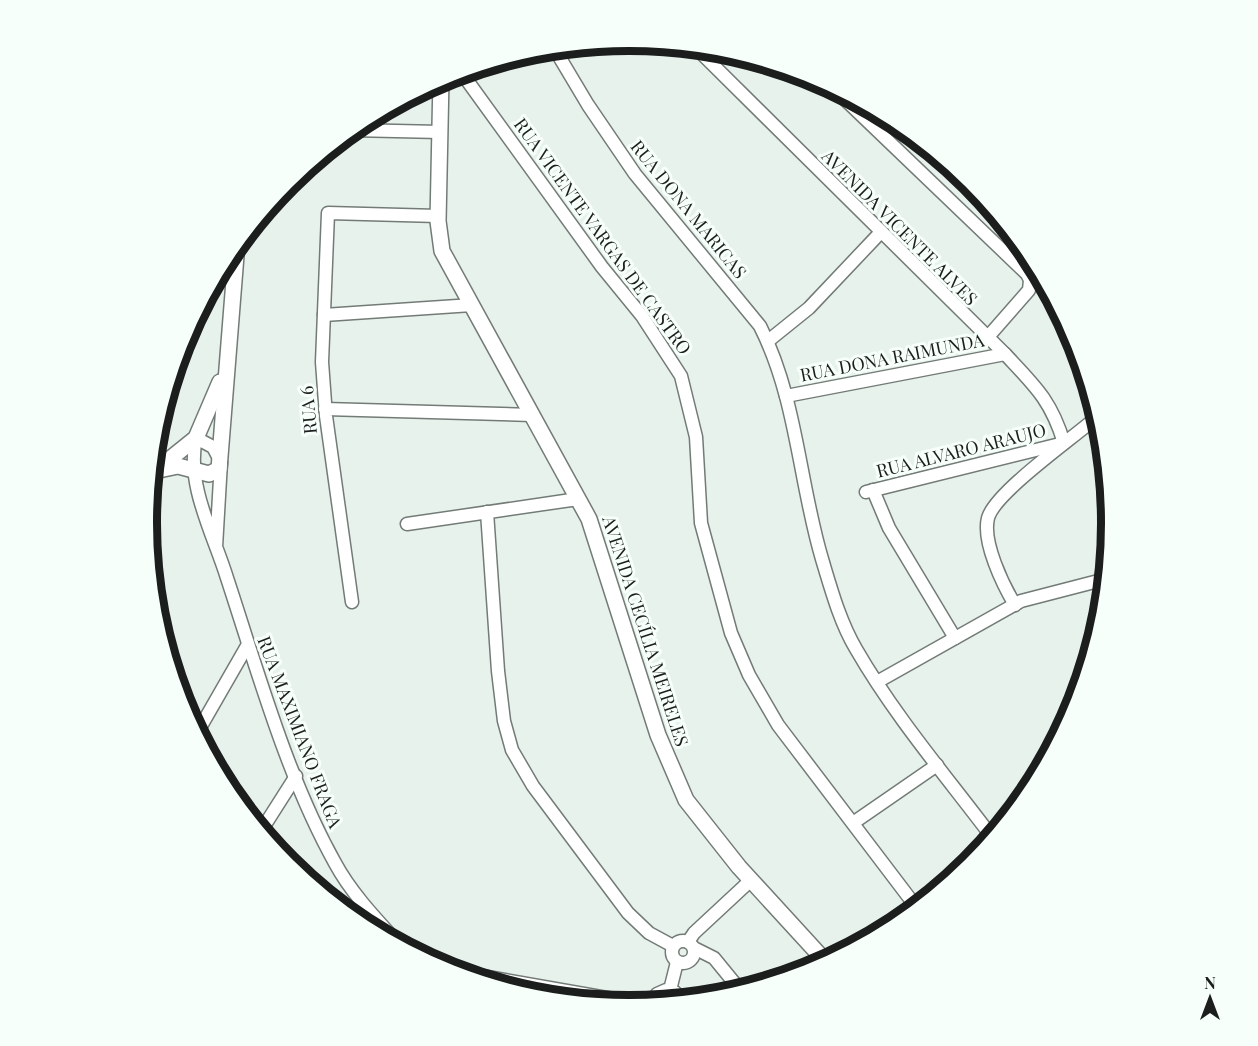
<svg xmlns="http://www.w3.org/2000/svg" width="1258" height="1046" viewBox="0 0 1258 1046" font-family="'Playfair Display',serif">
  <rect width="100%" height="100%" fill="#e8f2ec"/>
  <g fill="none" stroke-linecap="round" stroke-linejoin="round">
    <g stroke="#737b76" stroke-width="15">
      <g id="minor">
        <path d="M695,47L1005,354C1035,386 1051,400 1064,443"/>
        <path d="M554,48L588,105L635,174L760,326C797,399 799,482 822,559C831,589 840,622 856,649C894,715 946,776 992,837"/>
        <path d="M461,72L602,267L642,316L681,376L696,437L701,523L731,633L749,675L778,725L917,908"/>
        <path d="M832,87L1027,274L1030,280L1029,290L987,338"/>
        <path d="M351,130L440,132"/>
        <path d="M324,315L472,305"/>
        <path d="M768,341L809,308L880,233"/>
        <path d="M786,396L1005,354"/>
        <path d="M325,409L532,415"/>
        <path d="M873,490L889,528L955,638"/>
        <path d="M866,492L1060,444"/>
        <path d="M487,512L498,671L504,721L512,750L533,786L628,913L649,933L673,946"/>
        <path d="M407,524L578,499"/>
        <path d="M216,547L221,462L213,447L196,438C186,485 213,533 227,578C258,672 287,777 335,863C351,893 378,921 400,945"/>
        <path d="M352,602L326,416L322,362L328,213L438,216"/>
        <path d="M1015,605C1003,585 982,542 988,518C995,492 1076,436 1098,416"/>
        <path d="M877,682L1021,601L1106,579"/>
        <path d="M197,733L247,646"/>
        <path d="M853,823L937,765"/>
        <path d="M261,831L296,776"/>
        <circle cx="683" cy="952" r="11"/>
        <path d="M688,942L694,933L751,880"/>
        <path d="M694,948L714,958L741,991"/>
        <path d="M448,970L641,1004"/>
        <path d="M670,990L677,962"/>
        <path d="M653,1003L657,994L666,990L675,992L680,1000"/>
      </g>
    </g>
    <g stroke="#737b76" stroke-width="18">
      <g id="tertiary">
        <path d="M441,79L438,221L442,251L589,519L658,735L686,800L739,867L826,962"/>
        <path d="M160,467L196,438L220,382"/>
        <path d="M154,471L178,466L209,474L219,469L237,243"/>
      </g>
    </g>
    <use href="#minor" stroke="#fff" stroke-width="12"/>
    <use href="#tertiary" stroke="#fff" stroke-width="15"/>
  </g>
  <g text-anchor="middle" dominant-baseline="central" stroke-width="6" stroke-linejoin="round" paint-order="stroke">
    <g font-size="18" fill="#1b1e1c" stroke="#f7fffa">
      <text transform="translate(689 209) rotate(51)">RUA DONA MARICAS</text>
      <text transform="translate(900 227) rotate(45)">AVENIDA VICENTE ALVES</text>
      <text transform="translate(603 236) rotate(54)">RUA VICENTE VARGAS DE CASTRO</text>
      <text transform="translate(892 357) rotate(-11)">RUA DONA RAIMUNDA</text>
      <text transform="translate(308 410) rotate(-95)">RUA 6</text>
      <text transform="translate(961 450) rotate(-14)">RUA ALVARO ARAUJO</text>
      <text transform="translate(646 631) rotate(72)">AVENIDA CECÍLIA MEIRELES</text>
      <text transform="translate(300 732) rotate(69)">RUA MAXIMIANO FRAGA</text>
    </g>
  </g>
  <path d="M0 0H1258V1046H0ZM157 523a472 472 0 1 1 944 0a472 472 0 1 1-944 0Z" fill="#f7fffa" fill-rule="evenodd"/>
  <path fill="none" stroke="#1b1e1c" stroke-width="8" d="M157 523a472 472 0 1 1 944 0a472 472 0 1 1-944 0Z"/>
  <g transform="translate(1210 998)" stroke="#f7fffa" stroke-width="4.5" paint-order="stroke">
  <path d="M0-4.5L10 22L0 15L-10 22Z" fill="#1b1e1c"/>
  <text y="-9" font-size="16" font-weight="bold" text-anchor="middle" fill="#1b1e1c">N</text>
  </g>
</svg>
